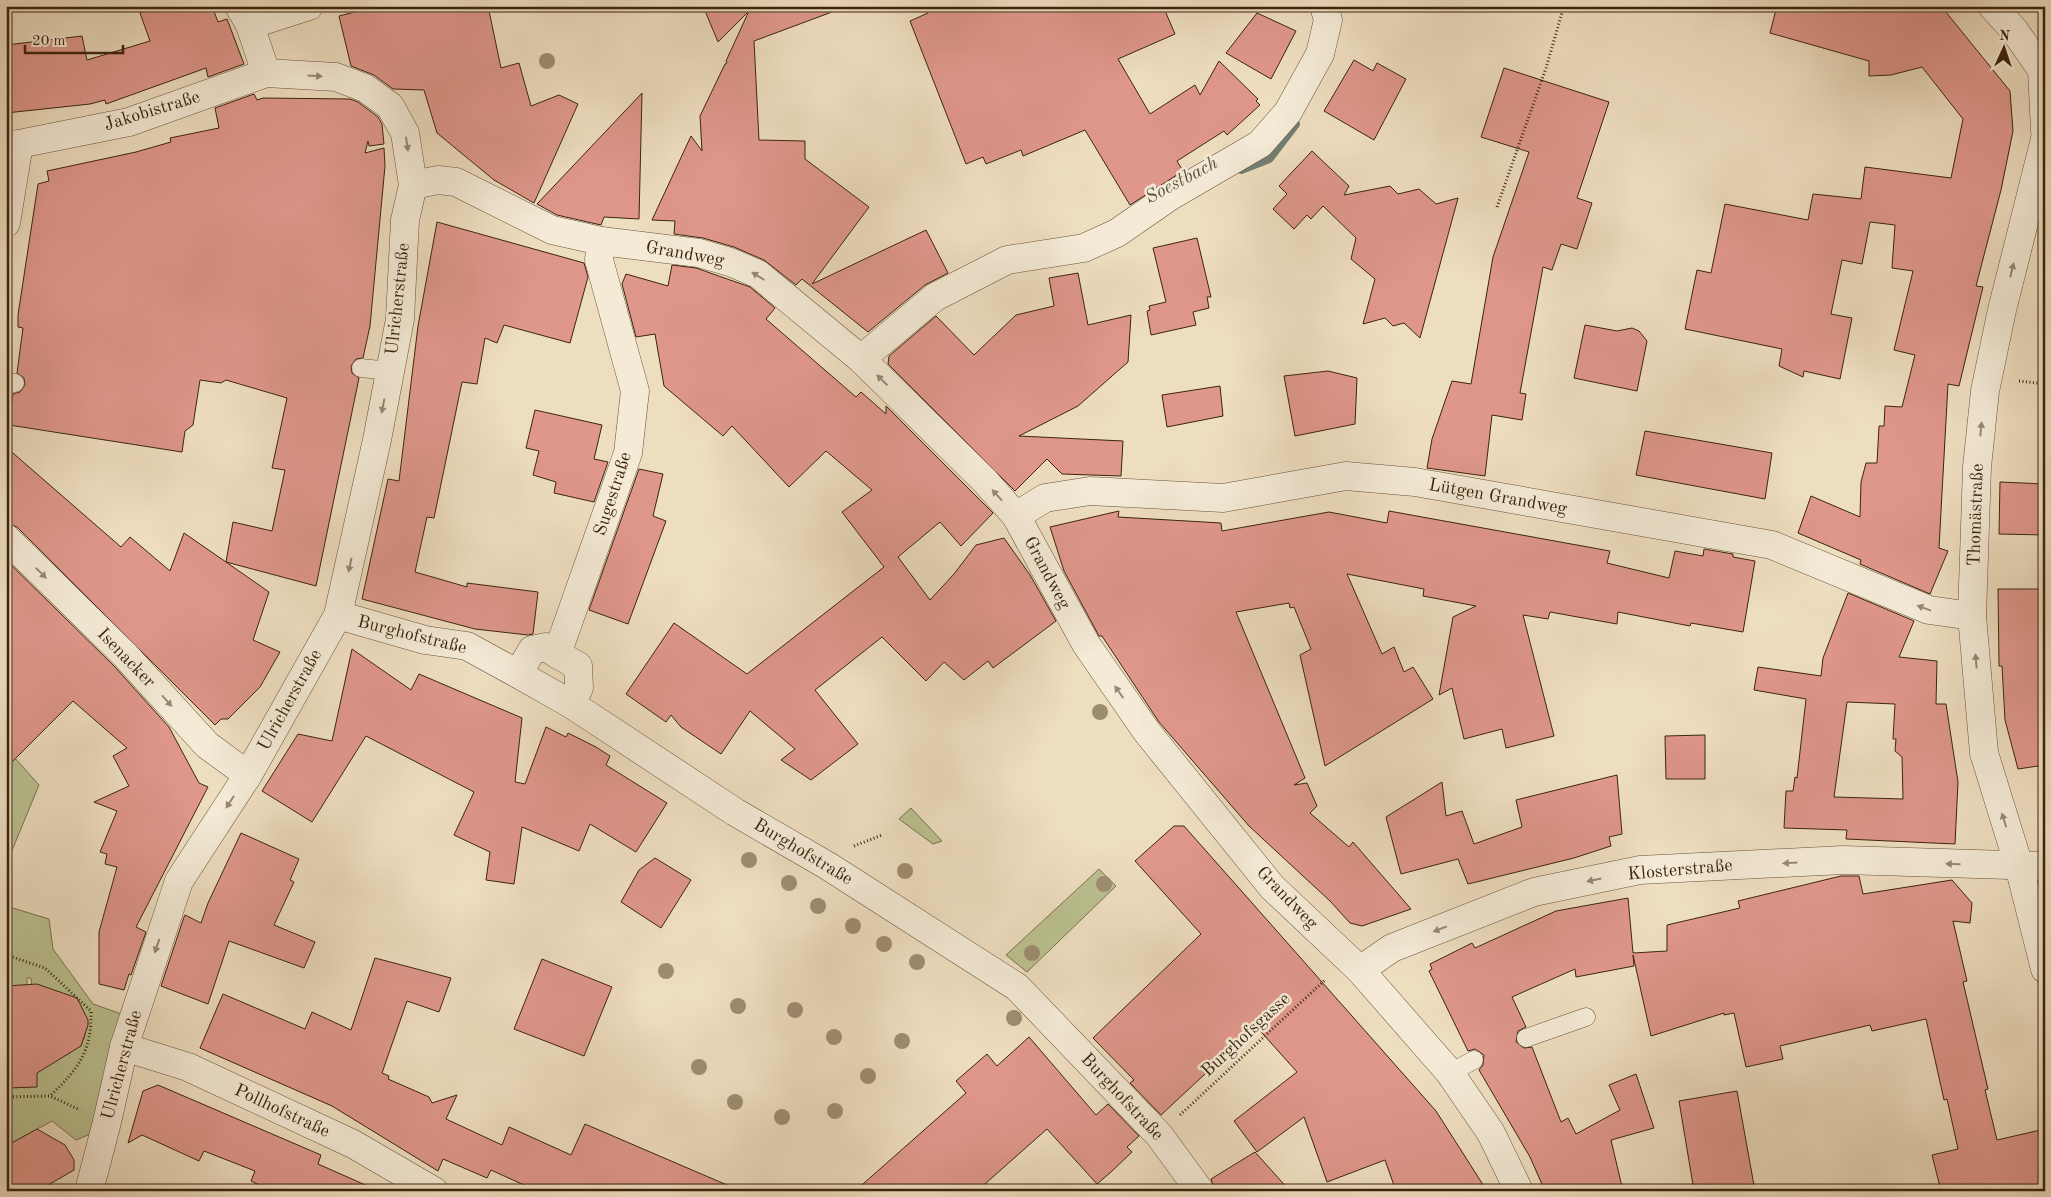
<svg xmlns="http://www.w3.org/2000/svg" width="2051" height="1197" viewBox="0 0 2051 1197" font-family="'Old Standard TT',serif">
  <rect width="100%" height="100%" fill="#eedec0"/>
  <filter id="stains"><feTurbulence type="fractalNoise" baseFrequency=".004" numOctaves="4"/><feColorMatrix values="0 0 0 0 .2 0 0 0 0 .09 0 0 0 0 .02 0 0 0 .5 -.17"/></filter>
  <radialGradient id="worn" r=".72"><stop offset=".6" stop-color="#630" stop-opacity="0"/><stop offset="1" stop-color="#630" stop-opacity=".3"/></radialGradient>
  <g fill="#bbc191" stroke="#7b724f">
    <path d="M6,748L39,785L6,865Z"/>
    <path d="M911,808L942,841L933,844L899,819Z"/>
    <path d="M1099,869L1116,886L1027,972L1006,955Z"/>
    <path d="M6,906L49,919L53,949L93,1004L130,1017L95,1132L76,1140L52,1121L6,1146V1086L70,1053L76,1036L84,1039L85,1033L78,1030L84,1013L82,1008L75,1011L33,1002L31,978H27V985L6,986Z"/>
  </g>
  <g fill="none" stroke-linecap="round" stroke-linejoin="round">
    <path stroke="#737f72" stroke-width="10" d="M1241,169L1269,158L1295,124"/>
  </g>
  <g fill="#df978b" stroke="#3b240d" fill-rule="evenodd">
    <path d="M158,6H212L218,22L227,19L244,64L208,77L206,68L106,104L105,100L90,104L6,113V45L82,36L87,60L150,41L140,13Z"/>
    <path d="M378,6H488L501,68L519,63L531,106L559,95L578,104L534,203L494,180L437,133L424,90L393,89L374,75L351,66L339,16Z"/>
    <path d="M703,6H839L840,9L754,41L759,140L805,141V159L869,207L812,284L926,230L948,273L925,285L868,332L802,279L796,285L764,260L734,247L703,238L674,234L675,221L652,220L691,136L702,151L700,116L725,64L727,63L726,61L749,11L718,42Z"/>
    <path d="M925,6H1163L1175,34L1118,59L1150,114L1195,85L1200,95L1219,61L1258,99L1256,101L1260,105L1227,135L1224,131L1177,161L1183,171L1130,205L1085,130L1023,156L1021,150L986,164L983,157L966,164L910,21L928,13Z"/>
    <path d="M1777,6H1941L2010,91L2013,131L2001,190L1976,286L1983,287L1959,386L1948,384L1939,548L1948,551L1930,594L1860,564L1861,560L1798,533L1811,496L1860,517L1861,482L1866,463H1877L1879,426H1884L1885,406L1902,407L1915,355L1894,350L1913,271L1892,268L1895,225L1870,222L1862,264L1842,260L1831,314L1852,318L1840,379L1804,371L1803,377L1779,366L1782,349L1685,329L1697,270L1711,273L1725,204L1808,220L1813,194L1861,199L1865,167L1951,178L1963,119L1922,67L1891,75L1869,76V61L1770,33Z"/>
    <path d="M1257,13L1296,31L1271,79L1226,53Z"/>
    <path d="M1354,60L1373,71L1377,63L1406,79L1374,140L1324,111Z"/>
    <path d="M1504,68L1609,102L1577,198L1592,203L1577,249L1561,244L1552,270L1543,267L1520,393L1526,394L1522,420L1492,415L1485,476L1427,468L1432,439L1452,381L1471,384L1493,257L1529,152L1481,137Z"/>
    <path d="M642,93L639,219L604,217L601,225L557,215L537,204Z"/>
    <path d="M254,94L257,100L263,98L350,99L358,102L378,117L382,124L384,144L369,146L368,141L365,153L384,148L385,166L370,326L363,358L356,359L351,366L352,373L359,378L316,586L226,562L269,592L253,640L280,652L260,687L228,719H221L215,725L17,527L6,523V447L121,547L130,537L170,571L184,533L226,562L233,522L272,531L285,470L272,468L287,398L226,380L221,383L200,380L193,425L185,431L182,452L9,425L13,394L20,392L25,385L24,378L17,373L23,328L18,327V315L38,184L49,181L47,171L136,152L171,142L170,138L219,128L215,108Z"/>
    <path d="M1312,151L1349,186L1344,195L1390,186L1398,194L1419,189L1436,204L1458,198L1420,338L1404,323L1393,326L1385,318L1363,324L1375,279L1351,259L1356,238L1323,206L1311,219L1307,215L1294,229L1273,209L1287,194L1279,186Z"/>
    <path d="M437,222L584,263L588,277L570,343L504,325L497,343L485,338L477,384L462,382L434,518L427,517L415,572L467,587V583L538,592L533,634L528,635L475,629L362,599L388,479L399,481L418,326Z"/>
    <path d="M1197,238L1211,297H1207L1209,308L1193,312L1196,325L1151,335L1147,311L1150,310L1149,306L1166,302L1153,248Z"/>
    <path d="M672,265L696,268L750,287L775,308L766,319L856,397L861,392L886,414V406L993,513L961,546L940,522L898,557L930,600L954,574L976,545L1004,538L1030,575L1056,621L993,668L988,661L964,680L944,662L926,681L882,637L815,690L858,744L811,780L781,760L795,749L750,711L721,754L681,727L671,715L666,722L626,694L674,623L747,674L884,567L842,512L872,490L826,451L789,487L732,426L723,436L664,386L655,334L636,337L622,284L626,274L668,286Z"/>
    <path d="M1078,273L1088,325L1131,315L1128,362L1078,406L1019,436L1123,441L1121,476L1062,474L1047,459L1015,491L888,364L889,356L936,316L974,355L1016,315L1054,306L1049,278Z"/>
    <path d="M1585,325L1617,331L1632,328L1639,331L1647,341L1637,391L1574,378Z"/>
    <path d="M1328,371L1357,378L1355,424L1295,436L1284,376Z"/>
    <path d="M1220,386L1223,416L1167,427L1162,395Z"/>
    <path d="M535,410L602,425L594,459L608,462L594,502L554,493L556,482L533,475L539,451L526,448Z"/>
    <path d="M1645,431L1772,453L1765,499L1636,475Z"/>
    <path d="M639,469L663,474L653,516L666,521L628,624L589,610Z"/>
    <path d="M2000,482L2045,484V535L1999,534Z"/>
    <path d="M1119,511L1118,517L1221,523L1222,531L1329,512L1387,523L1389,511L1610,551L1607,563L1669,578L1675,551L1703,556L1704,549L1733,554V557L1755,561L1743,632L1691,623L1690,626L1618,612L1617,624L1550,612L1548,619L1523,615L1554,736L1506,748L1502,729L1464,739L1452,688L1439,695L1453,617L1476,606L1423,596L1424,589L1347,574L1382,654L1394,647L1404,672L1413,667L1433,699L1325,766L1300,655L1311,649L1294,607L1290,608L1289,603L1236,612L1305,778L1294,785L1307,783L1317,806L1310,813L1349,847L1353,842L1411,909L1362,926L1350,923L1330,901L1249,826L1159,722L1102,636H1099L1064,571L1050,527Z"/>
    <path d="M6,560L114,666L169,727L199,783L208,787L136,927L146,932L131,975L129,974L124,990L99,984V932L117,867L105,864L107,854L100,852L117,811L94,802L129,786L113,756L127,748L73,701L6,768Z"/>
    <path d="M1998,589H2045V765L2018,769L2005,720L2002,666H1999Z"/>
    <path d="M1848,593L1914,621L1899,657L1937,661L1936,704H1946L1958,782L1955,844L1846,839L1847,830L1784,828L1786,791H1793L1795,777L1797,778L1806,699L1754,690L1758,667L1821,676L1823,658ZM1847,702L1895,704L1893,739H1896L1895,751L1902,757L1903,799L1834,797Z"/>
    <path d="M352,649L411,690L419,674L522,718L515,782L525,784L546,727L566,737L568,733L596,747L610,756L606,765L667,803L636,852L590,824L579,851L522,827L514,884L486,880L490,852L454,835L474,792L366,736L312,822L262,791L298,734L332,741Z"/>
    <path d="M1705,735V779H1666L1665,736Z"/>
    <path d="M1617,775L1622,834L1609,837L1611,846L1574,858L1468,884L1458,859L1401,874L1386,817L1442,782L1446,816L1462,811L1474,844L1522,827L1516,800Z"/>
    <path d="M1174,826H1184L1436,1111L1487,1191H1396L1385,1160L1327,1182L1304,1117L1257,1152L1234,1121L1297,1072L1254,1024L1203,1071L1205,1074L1161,1115L1130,1083L1134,1080L1093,1038L1201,934L1135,861Z"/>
    <path d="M241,833L299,859L290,880L294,882L274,925L315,942L304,968L229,941L208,1004L161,986L184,917L185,915L201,923L208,903Z"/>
    <path d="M655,858L691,880L661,928L621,902L639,870Z"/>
    <path d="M1841,876H1859L1863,894L1952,880L1972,903L1970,923L1953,921L1967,981L1963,982L1988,1089L1985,1090L1997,1140L2045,1129V1184L2017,1191H1941L1932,1155L1958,1149L1947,1099L1944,1100L1926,1019L1872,1031L1870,1025L1780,1046L1783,1059L1746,1067L1734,1013L1724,1015V1013L1651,1036L1633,955L1634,966L1576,977L1575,969L1512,997L1526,1027L1518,1031L1516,1042L1524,1048L1532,1047L1561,1122L1568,1118L1576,1134L1620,1110L1609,1085L1636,1074L1654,1128L1611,1140L1623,1191H1545L1530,1157L1479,1070L1483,1065L1484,1055L1475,1049L1468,1051L1429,971L1432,969L1430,964L1472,943L1475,948L1556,911L1628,898L1633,953L1667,951V925L1740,908L1738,901Z"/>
    <path d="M375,958L451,978L439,1012L407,1001L382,1073L389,1076L388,1079L429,1097L432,1103L457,1095L446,1119L502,1145L509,1127L571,1155L585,1124L741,1191H537L491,1170L487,1178L443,1159L438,1171L332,1106L200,1048L223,994L305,1029L312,1012L351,1030Z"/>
    <path d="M542,959L612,987L584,1056L514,1029Z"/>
    <path d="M37,984L77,998L88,1020V1025L81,1046L37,1073V1087L6,1088V986Z"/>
    <path d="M1029,1037L1096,1115L1108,1104L1139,1136L1127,1147L1132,1152L1111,1172L1097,1184L1047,1129L977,1191H855L966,1093L956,1081L987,1054L997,1066Z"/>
    <path d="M158,1085L321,1155L318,1164L379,1191H272L251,1181L255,1171L204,1151L199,1161L142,1135L128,1143L143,1091Z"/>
    <path d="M1737,1091L1755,1191H1694L1679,1101Z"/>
    <path d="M37,1129L65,1145L74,1160V1170L38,1191H10L8,1145Z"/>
    <path d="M1255,1152L1290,1191H1215L1211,1179Z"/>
  </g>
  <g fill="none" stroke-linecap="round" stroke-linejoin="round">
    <g stroke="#68523a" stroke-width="19">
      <g id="lane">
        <path d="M361,368L390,371"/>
        <path d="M6,382L15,383"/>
        <path d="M1526,1038L1586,1017"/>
        <path d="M1450,1073L1474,1060"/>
      </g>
    </g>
    <g stroke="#68523a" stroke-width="29">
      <g id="street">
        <path d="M239,6L250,25L266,73"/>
        <path d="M1992,6L2014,30L2042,70L2045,131"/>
        <path d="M250,25L309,6"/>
        <path d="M2045,139L2002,310L1985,391L1977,467L1972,616L1984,753L2019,866L2045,969"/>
        <path d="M6,145L19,144L129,122L266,73L336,77L365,88L390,106L405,133L413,185L405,220L400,319L377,440L338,615L248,775L179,881L124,1047L107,1122L89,1191"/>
        <path d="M413,185L438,180L456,182L552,230L601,241L699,253L730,262L758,274L861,359L985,481L1016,516L1086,644L1147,732L1272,887L1360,970L1450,1073L1491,1133L1519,1191"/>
        <path d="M6,223L19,144"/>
        <path d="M861,359L935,297L1007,260L1084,248L1117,233L1169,197L1260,144L1288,112L1320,54L1328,20L1324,6"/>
        <path d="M1016,516L1045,498L1090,491L1223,498L1346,476L1415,482L1772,545L1929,610L1972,616"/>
        <path d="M6,538L125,655L207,745L248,775"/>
        <path d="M338,615L425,640L467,646L518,674L571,704L735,812L828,866L1017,987L1159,1135L1200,1191"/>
        <path d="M518,674L532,650L546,647L557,654"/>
        <path d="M571,704L579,688L578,666L557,654L628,453L635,391L599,260L601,241"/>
        <path d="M1360,970L1392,948L1534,892L1640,870L1843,860L2045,866"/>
        <path d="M124,1047L188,1067L353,1144L434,1191"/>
      </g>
    </g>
    <g stroke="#3b240d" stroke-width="3" stroke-dasharray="1 2.5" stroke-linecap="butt">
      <path d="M1497,207L1546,68L1564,6"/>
      <path d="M2019,381L2045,384"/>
      <path d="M854,846L882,835"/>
      <path d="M6,955L45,968L91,1011C92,1052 78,1069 50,1096"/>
      <path d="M6,1097L50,1096L80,1110"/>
      <path d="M1180,1115L1326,979"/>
    </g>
    <use href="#lane" stroke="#f4ead6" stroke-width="18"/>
    <use href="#street" stroke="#f4ead6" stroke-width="28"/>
  </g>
  <g fill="#9d8d70">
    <circle cx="547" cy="61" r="8"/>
    <circle cx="1100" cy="712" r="8"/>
    <circle cx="749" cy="860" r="8"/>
    <circle cx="905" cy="871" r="8"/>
    <circle cx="789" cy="883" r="8"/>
    <circle cx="1104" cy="884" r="8"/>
    <circle cx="818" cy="906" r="8"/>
    <circle cx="853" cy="926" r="8"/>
    <circle cx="884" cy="944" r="8"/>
    <circle cx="1032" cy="953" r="8"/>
    <circle cx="917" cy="962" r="8"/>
    <circle cx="666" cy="971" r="8"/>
    <circle cx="738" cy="1006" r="8"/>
    <circle cx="795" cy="1010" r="8"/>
    <circle cx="1014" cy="1018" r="8"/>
    <circle cx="834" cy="1037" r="8"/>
    <circle cx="902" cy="1041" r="8"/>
    <circle cx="699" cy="1067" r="8"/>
    <circle cx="868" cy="1076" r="8"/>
    <circle cx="735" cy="1102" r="8"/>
    <circle cx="835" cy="1111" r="8"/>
    <circle cx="782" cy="1117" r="8"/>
  </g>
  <defs><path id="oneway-solid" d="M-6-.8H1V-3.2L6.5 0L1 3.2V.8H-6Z" transform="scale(1.25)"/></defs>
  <g fill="#988772">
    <use href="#oneway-solid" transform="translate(315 76) rotate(4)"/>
    <use href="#oneway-solid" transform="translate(407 144) rotate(82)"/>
    <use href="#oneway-solid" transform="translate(2012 270) rotate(-76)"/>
    <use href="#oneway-solid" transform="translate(758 276) rotate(-148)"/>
    <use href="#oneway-solid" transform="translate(882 380) rotate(-136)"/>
    <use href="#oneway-solid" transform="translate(383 406) rotate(101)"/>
    <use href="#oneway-solid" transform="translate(1981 429) rotate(-84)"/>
    <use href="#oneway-solid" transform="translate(997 495) rotate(-132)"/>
    <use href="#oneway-solid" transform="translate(350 565) rotate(102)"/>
    <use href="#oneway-solid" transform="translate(41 573) rotate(45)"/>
    <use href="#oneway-solid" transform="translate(1924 608) rotate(-160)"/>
    <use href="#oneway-solid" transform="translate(1976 661) rotate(-95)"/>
    <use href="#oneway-solid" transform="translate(1119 692) rotate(-125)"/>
    <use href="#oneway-solid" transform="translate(167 701) rotate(48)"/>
    <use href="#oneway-solid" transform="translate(230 802) rotate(123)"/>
    <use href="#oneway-solid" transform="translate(2004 820) rotate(-107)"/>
    <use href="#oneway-solid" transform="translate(1790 863) rotate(177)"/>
    <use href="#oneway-solid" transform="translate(1953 864) rotate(-178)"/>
    <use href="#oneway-solid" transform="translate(1594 880) rotate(168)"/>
    <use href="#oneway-solid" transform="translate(1440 929) rotate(159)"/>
    <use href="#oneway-solid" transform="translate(157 946) rotate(109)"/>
  </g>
  <g text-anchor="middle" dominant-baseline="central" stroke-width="5" stroke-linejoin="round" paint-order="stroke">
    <g font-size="18" fill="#3b240d" stroke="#f4ead6">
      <text transform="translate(152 111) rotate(-17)">Jakobistraße</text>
      <text transform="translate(685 254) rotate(10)">Grandweg</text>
      <text transform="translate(398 299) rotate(-84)">Ulricherstraße</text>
      <text transform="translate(613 494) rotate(-72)">Sugestraße</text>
      <text transform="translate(1498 497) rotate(10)">Lütgen Grandweg</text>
      <text transform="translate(1976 515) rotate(-88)">Thomästraße</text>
      <text transform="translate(1047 573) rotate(62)">Grandweg</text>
      <text transform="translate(412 635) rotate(14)">Burghofstraße</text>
      <text transform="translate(126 658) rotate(46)">Isenacker</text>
      <text transform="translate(290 700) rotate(-61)">Ulricherstraße</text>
      <text transform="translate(803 852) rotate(31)">Burghofstraße</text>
      <text transform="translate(1680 870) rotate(-5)">Klosterstraße</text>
      <text transform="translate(1287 898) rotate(46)">Grandweg</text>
      <text transform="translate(1246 1035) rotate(-43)">Burghofsgasse</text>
      <text transform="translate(122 1065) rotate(-75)">Ulricherstraße</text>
      <text transform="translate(1122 1097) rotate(47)">Burghofstraße</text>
      <text transform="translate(282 1111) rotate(25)">Pollhofstraße</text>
    </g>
    <g font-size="19" font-style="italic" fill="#57523f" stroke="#f4ead6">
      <text transform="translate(1182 181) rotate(-28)">Soestbach</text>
    </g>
  </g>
  <rect width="2051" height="1197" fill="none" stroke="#eedec0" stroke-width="25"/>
  <rect x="8" y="8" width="2036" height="1182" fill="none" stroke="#3b240d" stroke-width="2.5"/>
  <rect x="12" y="12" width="2026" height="1172" fill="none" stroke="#3b240d"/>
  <g transform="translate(2004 48) rotate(3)" stroke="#f4ead6" stroke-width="4" paint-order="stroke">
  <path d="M0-4L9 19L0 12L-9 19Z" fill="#3b240d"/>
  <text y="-8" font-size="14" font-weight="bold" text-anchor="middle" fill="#3b240d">N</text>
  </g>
  <path d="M25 45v8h98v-8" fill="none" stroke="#3b240d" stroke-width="2.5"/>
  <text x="32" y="45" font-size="15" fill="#3b240d" stroke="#f4ead6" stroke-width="4" paint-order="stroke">20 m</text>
  <rect width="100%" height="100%" filter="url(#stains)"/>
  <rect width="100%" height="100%" fill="url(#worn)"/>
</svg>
